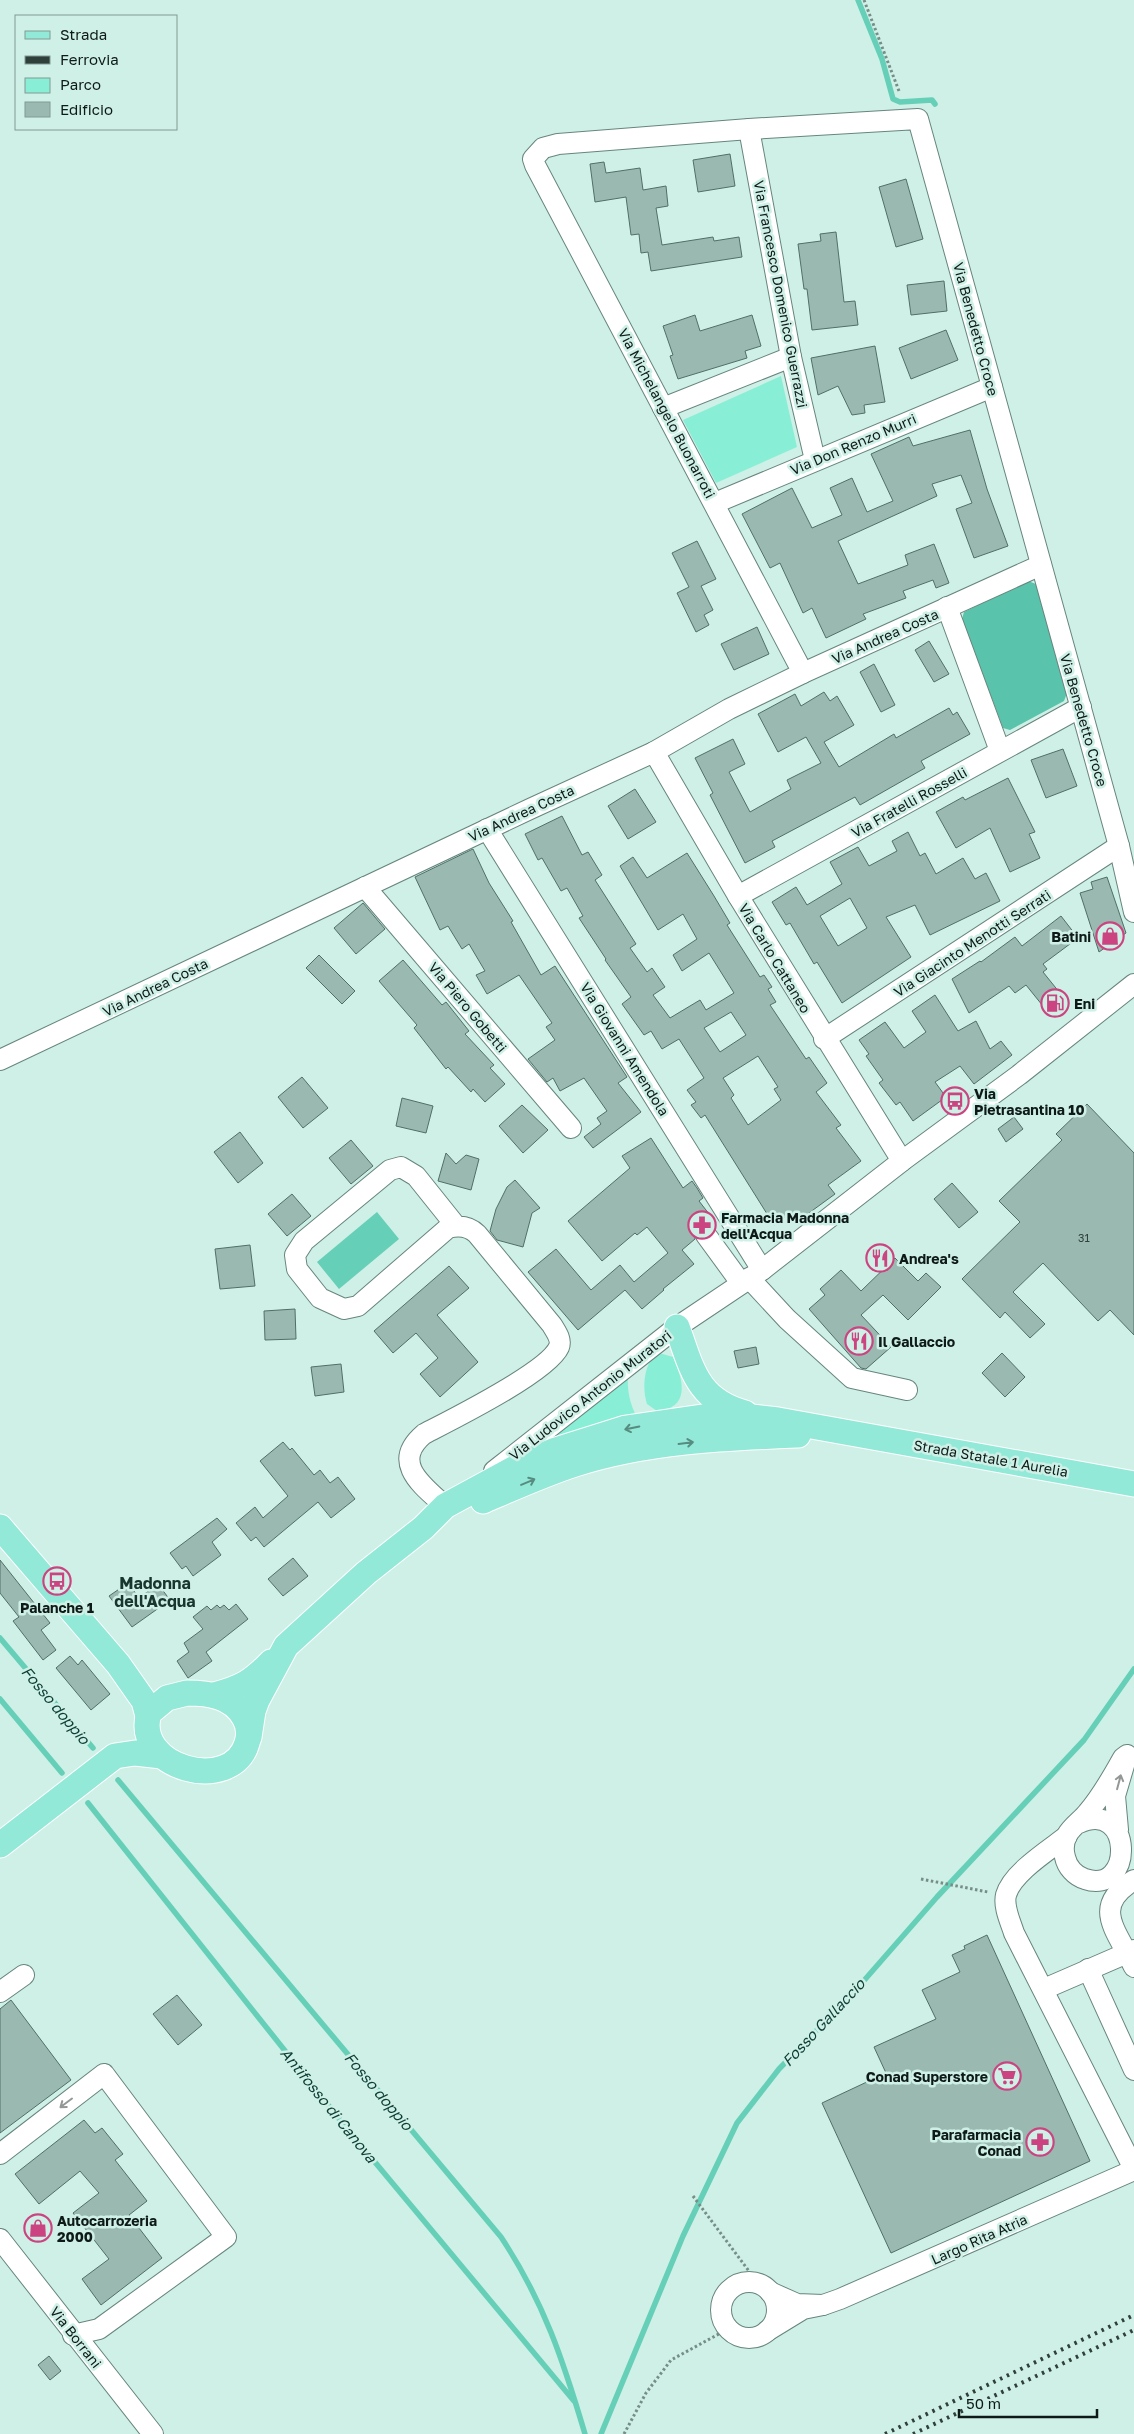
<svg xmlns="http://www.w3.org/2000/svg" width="1134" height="2434" viewBox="0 0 1134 2434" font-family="'Golos Text',sans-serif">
  <rect width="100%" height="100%" fill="#cff0e6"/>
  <g fill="#88efd6">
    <path d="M781,376L797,447L716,483L683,420Z"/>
    <path d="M659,1353L673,1357C684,1381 690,1408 657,1411L647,1404C642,1389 643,1361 659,1353Z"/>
    <path d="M628,1372C627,1390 629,1403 638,1419L537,1448Z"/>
  </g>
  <path fill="#59c3ab" d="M1028,581L1036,584L1067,693L1064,701L1010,730L1003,728L962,619L964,612Z"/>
  <path fill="#66cfb7" d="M377,1212L399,1239L339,1289L317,1262Z"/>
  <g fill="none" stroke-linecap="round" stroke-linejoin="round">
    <g stroke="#66cfb7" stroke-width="5.5">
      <path d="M858,0L882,59L893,99L900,102L932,100L935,104"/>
      <path d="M0,1638L93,1748"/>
      <path d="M0,1699L62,1773"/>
      <path d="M118,1780L501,2237C544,2302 563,2360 585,2434"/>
      <path d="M88,1803L344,2125L574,2401"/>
      <path d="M601,2434L683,2236L737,2123L779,2069L854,1992L937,1897L1084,1740L1134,1669"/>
    </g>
  </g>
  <g fill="#9abab1" stroke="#516f66" fill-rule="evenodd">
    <path d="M730,154L735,186L698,192L693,160Z"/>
    <path d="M604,162L606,173L640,168L643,190L666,186L668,206L656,208L662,245L713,237L714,241L739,237L742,257L651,271L648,252L641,253L639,234L631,235L626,197L595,202L590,164Z"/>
    <path d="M906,179L923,239L896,247L879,187Z"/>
    <path d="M836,232L844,302L855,301L858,325L812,330L807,289H804L798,244L821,241L820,234Z"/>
    <path d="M944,281L947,311L911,315L907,285Z"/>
    <path d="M695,315L700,331L752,315L761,346L745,351L747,358L678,379L670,356L673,355L663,326Z"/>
    <path d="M946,330L958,360L911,379L899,348Z"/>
    <path d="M875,346L885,402L864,405L865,413L852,415L838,386L818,395L811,358Z"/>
    <path d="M970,430L987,489L1008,546L974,558L956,509L972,503L961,475L932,484L937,496L838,541L858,584L908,565L905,555L934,544L949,583L936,588L933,580L903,591L906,598L863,614L866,619L826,638L812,608L803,613L780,563L770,568L742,514L792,488L812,528L842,515L830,488L852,478L867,512L893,501L871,454L909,437L913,446Z"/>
    <path d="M697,541L716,579L701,586L713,610L704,615L709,625L696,632L677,593L689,587L672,553Z"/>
    <path d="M757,627L769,654L734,670L721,644Z"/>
    <path d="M929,641L949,674L934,682L915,650Z"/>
    <path d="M874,664L895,705L881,712L860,672Z"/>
    <path d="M824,692L830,701L837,696L854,725L824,742L839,767L894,734L896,738L949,708L953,715L957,712L970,734L921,761L925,768L860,805L855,797L772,841L775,847L745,863L710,795L713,793L695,758L733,739L745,764L729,772L750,812L791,789L787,780L821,763L806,737L778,752L758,714L795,694L801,706Z"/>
    <path d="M1063,749L1077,786L1046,798L1031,760Z"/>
    <path d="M1008,778L1035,832L1029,834L1040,858L1010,872L990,828L956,848L936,812L963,797L965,800Z"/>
    <path d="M635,789L656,822L628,839L608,806Z"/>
    <path d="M562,816L582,855L588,852L602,875L595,880L636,944L630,948L647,972L652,968L665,987L653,995L670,1018L700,1000L706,1010L734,993L709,953L682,971L673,955L697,939L683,914L658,930L620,866L633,857L647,878L687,853L714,896L730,923L727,925L760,977L764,975L772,987L768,989L776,1002L770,1005L806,1059L809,1057L827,1083L816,1092L841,1125L836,1128L861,1161L828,1185L835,1194L798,1221L792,1212L774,1225L705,1115L701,1118L691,1105L696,1102L687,1090L704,1078L679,1039L662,1049L651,1031L644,1035L622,1004L631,997L605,960L606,959L579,918L583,916L567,888L561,891L542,858L538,860L525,834ZM731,1012L746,1035L720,1052L704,1028ZM758,1056L778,1087L774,1089L781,1100L748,1125L731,1098L734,1095L723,1078Z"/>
    <path d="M908,832L920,856L925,853L936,874L963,858L975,879L986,873L1000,901L930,935L915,905L886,917L911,957L842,1003L817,962L814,964L790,923L786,925L772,902L796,887L807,905L842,884L830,862L858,847L869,866L897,851L892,841ZM850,898L867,928L838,946L820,916Z"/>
    <path d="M473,849L489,883L513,921L511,922L541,975L555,966L627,1077L618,1083L641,1112L593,1148L584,1137L601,1124L597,1118L607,1111L584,1078L560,1091L553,1078L547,1082L528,1059L555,1040L546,1027L552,1023L519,975L487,994L476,975L485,971L469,944L462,949L448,926L440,930L415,877Z"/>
    <path d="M1107,877L1126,933L1099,952L1080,893L1093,889L1091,882Z"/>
    <path d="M363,903L385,929L356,954L334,928Z"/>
    <path d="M1061,916L1078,938L1043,964L1047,969L1043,972L1068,1003L1051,1016L1026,985L1015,993L1009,986L969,1013L952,979L980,961L981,962L1015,937L1022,946Z"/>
    <path d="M319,955L355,991L342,1004L306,968Z"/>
    <path d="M403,960L442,1005L446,1002L469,1031L465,1034L494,1065L490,1068L505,1084L485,1102L473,1089L471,1092L448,1067L446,1069L414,1028L417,1025L379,981Z"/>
    <path d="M935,995L958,1031L976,1021L990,1049L1001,1041L1012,1055L974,1084L960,1066L935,1082L946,1097L913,1121L900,1102L896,1105L879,1083L883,1080L866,1056L869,1054L859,1040L885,1022L904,1048L926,1032L912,1011Z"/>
    <path d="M302,1077L328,1108L303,1128L278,1097Z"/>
    <path d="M402,1098L433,1106L426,1133L396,1126Z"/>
    <path d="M1087,1104L1134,1153V1335L1110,1310L1098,1321L1043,1263L1013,1292L1045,1324L1030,1338L1005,1312L1000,1318L962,1279L1020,1222L999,1201L1062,1140L1056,1134Z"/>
    <path d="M522,1105L548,1130L523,1153L499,1126Z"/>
    <path d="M1014,1117L1023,1129L1006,1142L998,1129Z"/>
    <path d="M240,1132L263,1163L238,1183L214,1152Z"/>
    <path d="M651,1138L683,1188L692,1181L697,1188L703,1198L699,1201L716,1223L713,1226L705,1223L699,1226L695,1231V1239L682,1250L694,1264L663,1289L664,1290L642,1309L625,1290L578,1330L528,1272L556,1249L591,1290L620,1265L634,1282L668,1253L647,1227L637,1235L635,1233L602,1261L568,1221L630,1168L622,1156Z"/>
    <path d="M351,1140L373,1166L351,1184L329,1158Z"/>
    <path d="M446,1153L456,1164L466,1155L479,1159L471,1190L438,1181Z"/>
    <path d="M515,1180L540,1208L532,1213L523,1247L497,1240L490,1231L496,1209L507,1187Z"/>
    <path d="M952,1183L978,1212L959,1228L934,1199Z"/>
    <path d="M292,1194L311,1216L287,1236L268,1214Z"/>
    <path d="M250,1245L255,1286L220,1289L215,1249Z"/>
    <path d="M895,1258L918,1281L926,1273L941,1287L908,1320L883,1295L861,1315L891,1347L866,1369L861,1368L809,1309L825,1295L820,1289L841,1270L861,1291Z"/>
    <path d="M449,1266L469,1288L437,1315L478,1362L440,1397L420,1374L438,1358L416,1333L393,1353L374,1331Z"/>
    <path d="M295,1309L296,1339L265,1340L264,1311Z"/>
    <path d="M756,1347L759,1364L738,1368L734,1351Z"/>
    <path d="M1002,1353L1025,1377L1005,1397L982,1373Z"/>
    <path d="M341,1364L344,1392L315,1396L311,1367Z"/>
    <path d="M283,1442L290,1450L292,1448L314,1475L320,1470L330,1483L338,1477L355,1499L331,1518L318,1502L264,1547L256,1537L251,1541L236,1523L255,1507L263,1518L288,1496L260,1461Z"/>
    <path d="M217,1518L227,1529L212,1542L221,1555L193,1576L186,1566L182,1569L170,1553Z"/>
    <path d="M293,1558L308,1576L283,1596L268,1579Z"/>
    <path d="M0,1560L50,1623L41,1630L56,1650L43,1660L13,1621L19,1617L0,1593Z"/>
    <path d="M128,1583L139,1598L158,1584L170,1600L132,1627L109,1596Z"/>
    <path d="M236,1604L248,1619L206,1652L212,1661L188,1678L177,1661L189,1652L184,1643L203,1629L193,1617L207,1606L211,1610L217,1605L220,1608L224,1605L229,1610Z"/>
    <path d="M70,1656L78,1665L82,1660L110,1694L91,1710L56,1668Z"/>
    <path d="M987,1935L1090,2161L891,2253L822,2103L886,2073L874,2047L936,2019L922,1990L960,1972L952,1955L965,1949L964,1946Z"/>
    <path d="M177,1995L202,2025L178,2045L153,2014Z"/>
    <path d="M11,2000L71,2080L0,2133V2009Z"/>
    <path d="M84,2120L95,2133L102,2128L123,2154L115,2160L147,2201L129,2215L162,2258L101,2305L82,2279L109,2259L73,2213L99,2193L80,2171L39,2204L15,2174Z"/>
    <path d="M49,2356L61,2371L50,2380L38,2365Z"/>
  </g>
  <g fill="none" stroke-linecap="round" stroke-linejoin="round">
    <g stroke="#67857d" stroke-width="22">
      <g id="minor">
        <path d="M749,129L791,357L815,460"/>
        <path d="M663,408L791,357"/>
        <path d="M715,503L992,387"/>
        <path d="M947,607L1000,751"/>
        <path d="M803,673L535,165L533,159L543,148L558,144L749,129L918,119L1119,846L1134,912"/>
        <path d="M654,752L738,896L902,1161"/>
        <path d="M487,829L762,1270"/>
        <path d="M365,887L571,1128"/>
        <path d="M738,896L1081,707"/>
        <path d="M824,1039L1119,846"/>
        <path d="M0,1060L530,809L654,752L729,709L803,673L1041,565"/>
        <path d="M706,1235L741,1283"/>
        <path d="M749,1278L787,1319L852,1378L907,1390"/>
        <path d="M494,1471L677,1327L762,1270L902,1161L1019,1075L1134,984"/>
        <path d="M445,1506C423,1486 390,1463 424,1434C451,1420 548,1372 559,1347C562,1339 556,1332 552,1325L477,1234C469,1226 459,1225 448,1228L358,1306L344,1309L320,1298L297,1269L295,1255L304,1241L390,1170L401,1167L416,1176L456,1226"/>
        <path d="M1079,1823C1134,1799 1134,1896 1085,1879C1075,1876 1067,1867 1065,1857C1063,1850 1064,1841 1067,1835C1072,1826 1082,1820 1088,1812C1102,1796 1113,1776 1123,1758L1127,1755L1115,1796L1118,1830"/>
        <path d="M1067,1836C1049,1850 1012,1873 1006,1895C1003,1907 1011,1923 1014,1933L1134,2169"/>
        <path d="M1134,1880C1090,1907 1117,1930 1134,1967"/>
        <path d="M1088,1969L1134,2070"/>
        <path d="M1044,1989L1134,1950"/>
        <path d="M0,1992L24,1975"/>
        <path d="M0,2154L104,2074L226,2237L99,2329L73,2335"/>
        <path d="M0,2239L153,2434"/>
        <circle cx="749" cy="2310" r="28"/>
        <path d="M823,2305L840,2299L1134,2170"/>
        <path d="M767,2331L803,2309L823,2305L797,2304L770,2292"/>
      </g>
    </g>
    <g stroke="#fff" stroke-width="27">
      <g id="major">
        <path d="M677,1327C692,1369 697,1400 745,1413"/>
        <path d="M483,1501C513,1488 544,1474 575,1464C647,1441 724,1438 798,1435"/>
        <path d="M0,1527L118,1664L144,1701L148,1716"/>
        <path d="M187,1693C209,1693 232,1696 244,1717C249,1725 250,1733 247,1743C232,1795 132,1768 149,1713L167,1698Z"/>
        <path d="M214,1695C241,1688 252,1682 271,1662"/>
        <path d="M249,1737L253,1711L257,1700L286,1646L366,1573L423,1528L445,1506L528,1461L553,1451L626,1428L702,1417L743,1416L778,1420L1134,1484"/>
        <path d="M0,1845L115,1756L135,1753L162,1756"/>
      </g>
    </g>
    <g stroke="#768e87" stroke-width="3" stroke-dasharray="2.5 2.5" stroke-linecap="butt">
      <path d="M864,0L899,91"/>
      <path d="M921,1879L988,1892"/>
      <path d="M693,2196L757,2282"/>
      <path d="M624,2434L646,2393L671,2360L728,2329"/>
    </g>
    <use href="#minor" stroke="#fff" stroke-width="20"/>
    <use href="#major" stroke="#92e9d7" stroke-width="25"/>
    <g stroke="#2f3f3a" stroke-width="4" stroke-dasharray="2.5 5" stroke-linecap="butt">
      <path d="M885,2434L1134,2315"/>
      <path d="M913,2434L1134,2330"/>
    </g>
  </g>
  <defs><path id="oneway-shaft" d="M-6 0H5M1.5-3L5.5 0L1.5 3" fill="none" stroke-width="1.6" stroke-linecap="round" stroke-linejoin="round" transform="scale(1.25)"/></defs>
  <g stroke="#578c81">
    <use href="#oneway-shaft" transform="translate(632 1428) rotate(168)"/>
    <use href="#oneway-shaft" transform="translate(686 1443) rotate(-7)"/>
    <use href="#oneway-shaft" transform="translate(528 1482) rotate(-23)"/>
  </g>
  <g stroke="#939897">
    <use href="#oneway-shaft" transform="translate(1119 1782) rotate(-75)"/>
    <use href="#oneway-shaft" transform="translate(66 2103) rotate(143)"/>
  </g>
  <defs>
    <g id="shop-ring" transform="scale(1.4375)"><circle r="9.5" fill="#cff0e6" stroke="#cb4481" stroke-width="1.5"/><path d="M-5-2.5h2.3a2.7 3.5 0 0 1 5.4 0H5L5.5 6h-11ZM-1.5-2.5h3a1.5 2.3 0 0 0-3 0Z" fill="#cb4481"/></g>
    <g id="fuel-ring" transform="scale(1.4375)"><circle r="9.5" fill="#cff0e6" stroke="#cb4481" stroke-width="1.5"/><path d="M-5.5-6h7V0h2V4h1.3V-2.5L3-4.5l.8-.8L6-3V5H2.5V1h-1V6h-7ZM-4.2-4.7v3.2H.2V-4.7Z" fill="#cb4481"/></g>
    <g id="bus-ring" transform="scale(1.4375)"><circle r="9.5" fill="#cff0e6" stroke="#cb4481" stroke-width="1.5"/><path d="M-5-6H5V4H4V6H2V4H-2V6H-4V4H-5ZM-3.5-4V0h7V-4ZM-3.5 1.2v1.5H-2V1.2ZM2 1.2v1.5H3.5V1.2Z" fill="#cb4481"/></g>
    <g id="pharmacy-ring" transform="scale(1.4375)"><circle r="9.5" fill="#cff0e6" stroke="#cb4481" stroke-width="1.5"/><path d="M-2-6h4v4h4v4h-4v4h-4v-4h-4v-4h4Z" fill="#cb4481"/></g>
    <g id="restaurant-ring" transform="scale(1.4375)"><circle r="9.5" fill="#cff0e6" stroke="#cb4481" stroke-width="1.5"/><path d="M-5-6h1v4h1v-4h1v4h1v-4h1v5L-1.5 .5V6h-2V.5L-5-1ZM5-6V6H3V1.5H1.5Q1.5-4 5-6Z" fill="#cb4481"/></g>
    <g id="supermarket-ring" transform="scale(1.4375)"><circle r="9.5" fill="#cff0e6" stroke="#cb4481" stroke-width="1.5"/><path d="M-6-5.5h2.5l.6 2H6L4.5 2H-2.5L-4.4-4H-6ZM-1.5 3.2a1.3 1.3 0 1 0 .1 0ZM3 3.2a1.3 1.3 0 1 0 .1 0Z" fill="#cb4481"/></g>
  </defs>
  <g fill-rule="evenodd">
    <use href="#shop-ring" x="1110" y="936"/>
    <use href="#fuel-ring" x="1055" y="1003"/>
    <use href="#bus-ring" x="955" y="1101"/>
    <use href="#pharmacy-ring" x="702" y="1225"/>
    <use href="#restaurant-ring" x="880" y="1258"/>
    <use href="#restaurant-ring" x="859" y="1341"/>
    <use href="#bus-ring" x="57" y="1581"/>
    <use href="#supermarket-ring" x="1007" y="2076"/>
    <use href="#pharmacy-ring" x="1040" y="2142"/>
    <use href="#shop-ring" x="38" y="2228"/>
  </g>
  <g text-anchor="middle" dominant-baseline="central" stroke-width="5" stroke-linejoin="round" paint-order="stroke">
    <g font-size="11" fill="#31423e">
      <text x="1084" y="1237">31</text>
    </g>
    <g font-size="14" fill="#0e1a17" stroke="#cff0e6">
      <text transform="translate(781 294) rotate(79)">Via Francesco Domenico Guerrazzi</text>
      <text transform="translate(976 329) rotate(75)">Via Benedetto Croce</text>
      <text transform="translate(667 413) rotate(62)">Via Michelangelo Buonarroti</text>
      <text transform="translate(853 444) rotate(-23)">Via Don Renzo Murri</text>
      <text transform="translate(885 636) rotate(-24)">Via Andrea Costa</text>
      <text transform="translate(1084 720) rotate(74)">Via Benedetto Croce</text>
      <text transform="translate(909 802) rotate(-29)">Via Fratelli Rosselli</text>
      <text transform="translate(521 813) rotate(-25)">Via Andrea Costa</text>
      <text transform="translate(972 943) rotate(-33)">Via Giacinto Menotti Serrati</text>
      <text transform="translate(775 958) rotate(59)">Via Carlo Cattaneo</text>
      <text transform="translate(155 987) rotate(-26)">Via Andrea Costa</text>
      <text transform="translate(468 1007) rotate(50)">Via Piero Gobetti</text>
      <text transform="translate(625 1049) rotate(58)">Via Giovanni Amendola</text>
      <text transform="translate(590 1395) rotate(-38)">Via Ludovico Antonio Muratori</text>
      <text transform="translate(991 1458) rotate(10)">Strada Statale 1 Aurelia</text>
      <text transform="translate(979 2239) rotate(-24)">Largo Rita Atria</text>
      <text transform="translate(76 2337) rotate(52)">Via Borrani</text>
    </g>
    <g font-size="14" font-weight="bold" fill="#0e1a17" stroke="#cff0e6" text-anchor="start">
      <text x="1091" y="936" text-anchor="end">Batini</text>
      <text x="1074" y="1003">Eni</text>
      <text x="974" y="1093">Via<tspan x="974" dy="16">Pietrasantina 10</tspan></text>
      <text x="721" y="1217">Farmacia Madonna<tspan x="721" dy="16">dell'Acqua</tspan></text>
      <text x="899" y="1258">Andrea's</text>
      <text x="878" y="1341">Il Gallaccio</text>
      <text x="57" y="1607" text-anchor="middle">Palanche 1</text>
      <text x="988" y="2076" text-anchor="end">Conad Superstore</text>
      <text x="1021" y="2134" text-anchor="end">Parafarmacia<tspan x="1021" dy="16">Conad</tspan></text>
      <text x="57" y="2220">Autocarrozeria<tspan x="57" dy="16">2000</tspan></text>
    </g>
    <g font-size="15" font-style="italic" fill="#0d3e34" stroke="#cff0e6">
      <text transform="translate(56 1705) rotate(50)">Fosso doppio</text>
      <text transform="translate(823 2022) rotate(-47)">Fosso Gallaccio</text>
      <text transform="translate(379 2091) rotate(50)">Fosso doppio</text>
      <text transform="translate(329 2105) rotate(51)">Antifosso di Canova</text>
    </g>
    <g font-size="16" font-weight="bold" fill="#18352e" stroke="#cff0e6">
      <text x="155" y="1583">Madonna<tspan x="155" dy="18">dell'Acqua</tspan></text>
    </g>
  </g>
  <rect x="15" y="15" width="162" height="115" fill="#cff0e6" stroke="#829a93"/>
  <rect x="25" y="31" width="25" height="8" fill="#92e9d7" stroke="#829a93"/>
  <text x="60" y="40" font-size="15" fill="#0e1a17">Strada</text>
  <rect x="25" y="56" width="25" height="8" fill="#2f3f3a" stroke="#829a93"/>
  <text x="60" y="65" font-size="15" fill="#0e1a17">Ferrovia</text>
  <rect x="25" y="78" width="25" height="15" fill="#88efd6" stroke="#829a93"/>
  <text x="60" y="90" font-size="15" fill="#0e1a17">Parco</text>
  <rect x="25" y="102" width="25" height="15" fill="#9abab1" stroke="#829a93"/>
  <text x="60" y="115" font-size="15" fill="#0e1a17">Edificio</text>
  <path d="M959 2409v8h138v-8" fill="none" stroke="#0e1a17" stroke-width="2.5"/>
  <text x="966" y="2409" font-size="15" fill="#0e1a17" stroke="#cff0e6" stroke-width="4" paint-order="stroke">50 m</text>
</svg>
